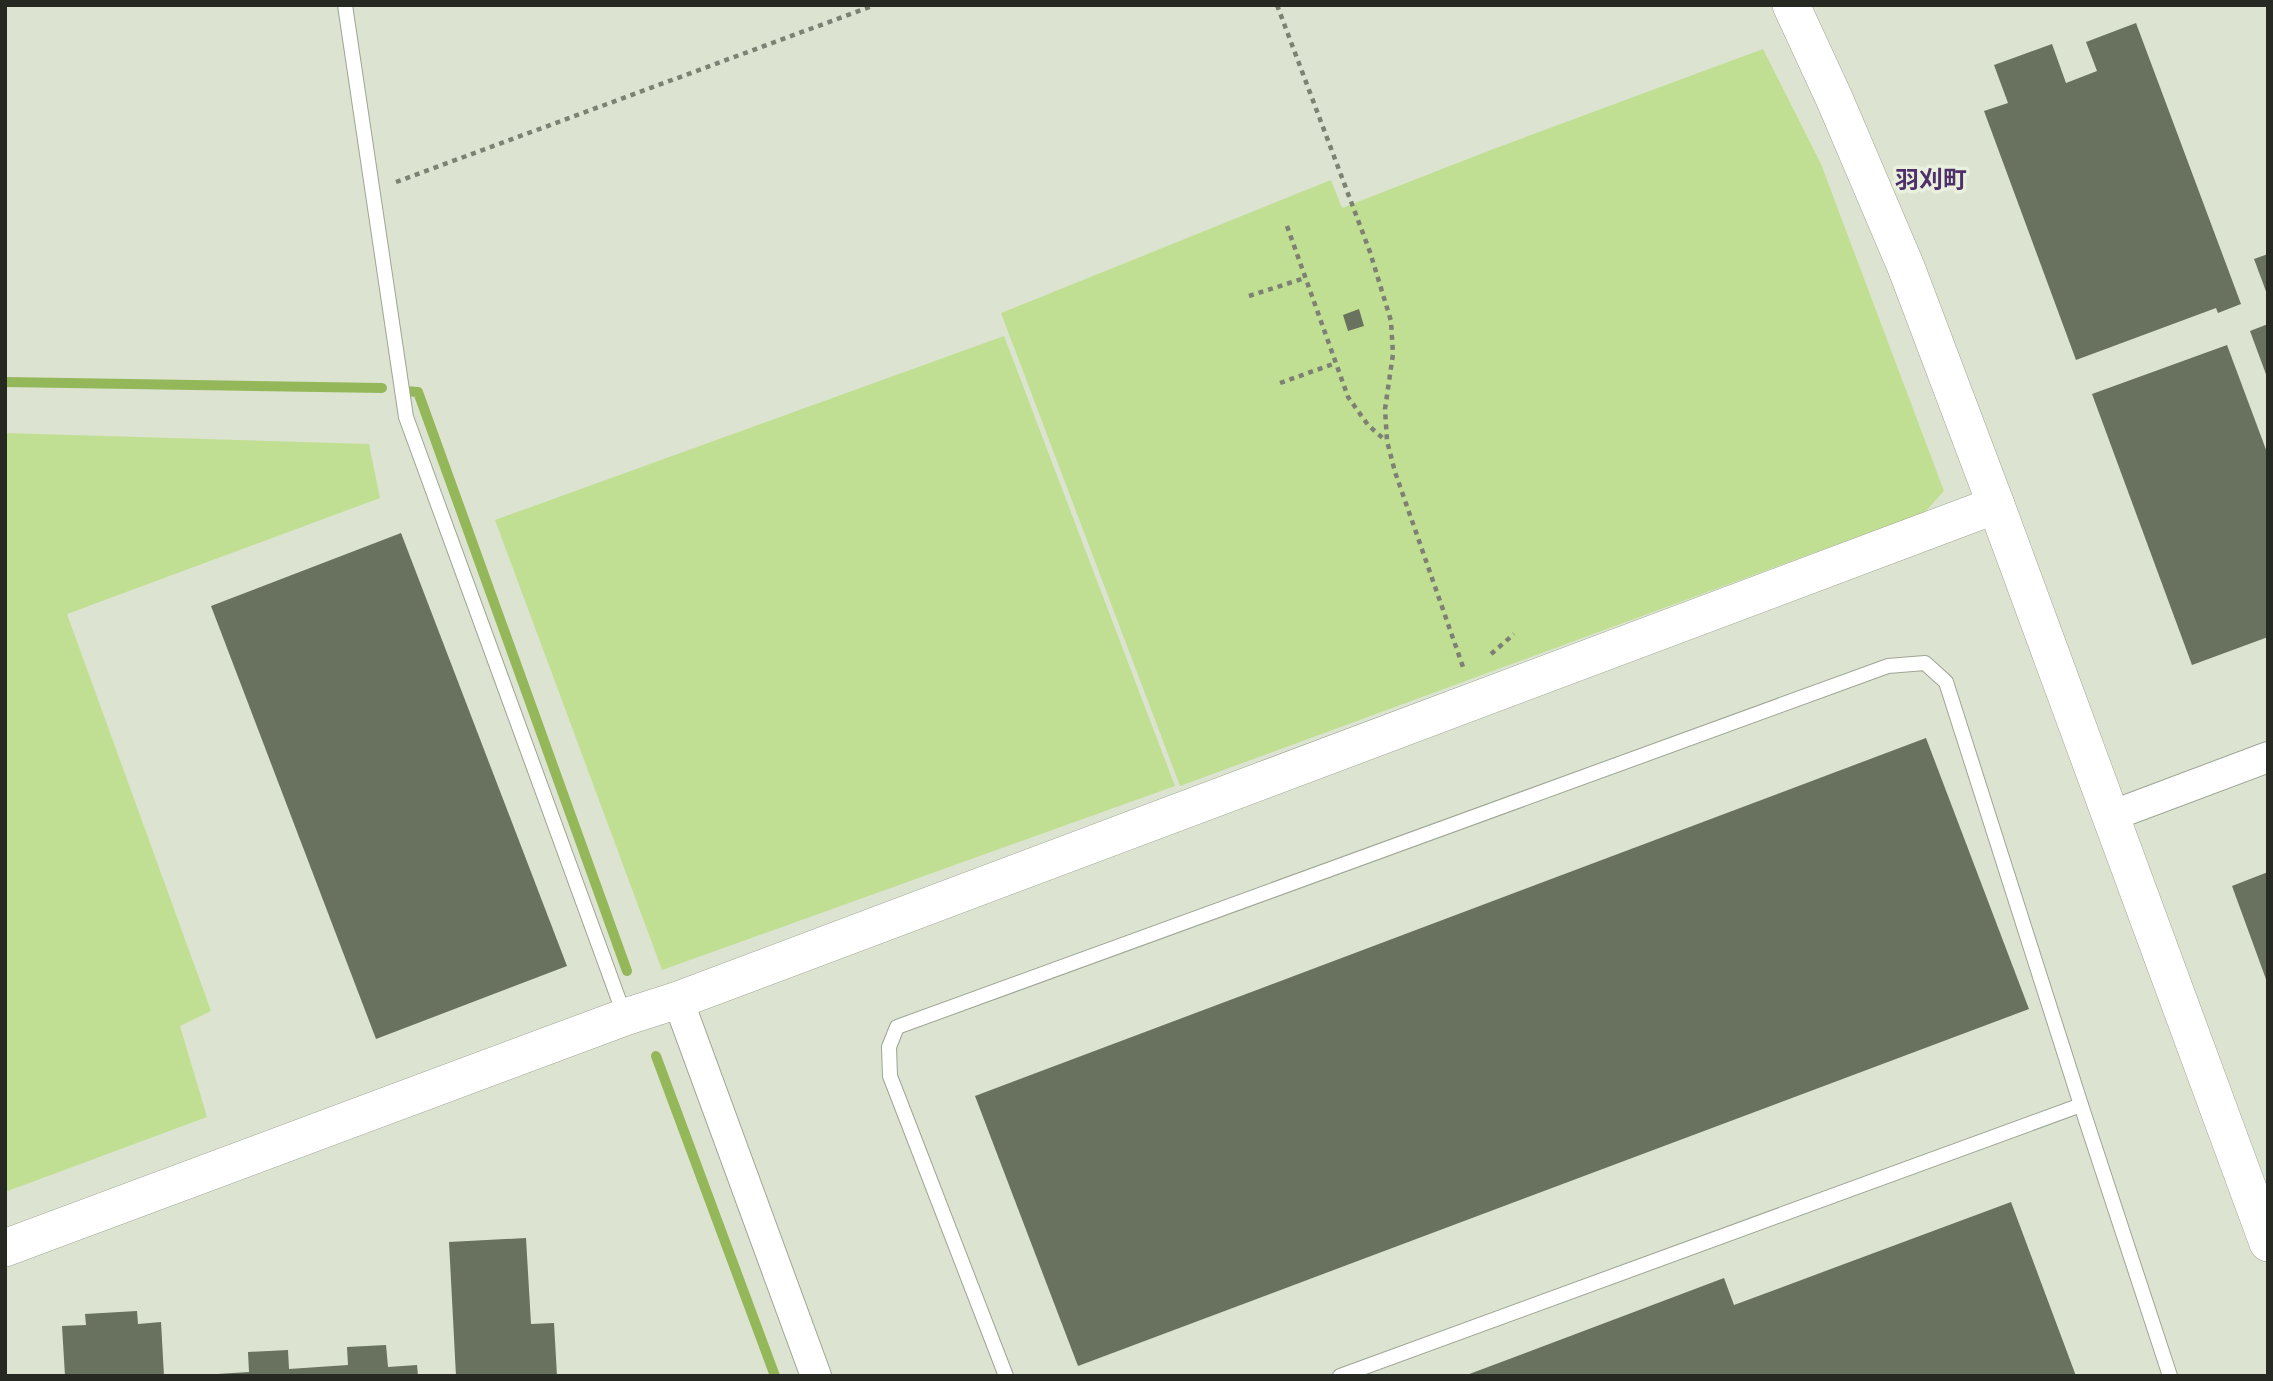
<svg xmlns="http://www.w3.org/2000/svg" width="2273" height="1381" viewBox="0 0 2273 1381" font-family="'Crimson Pro','Noto Sans JP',serif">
  <rect width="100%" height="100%" fill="#dce4d1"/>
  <g fill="#c0df93">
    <path d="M1763,49L1821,164L1944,491L1925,512L1180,786L1001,313L1331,180L1342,208L1496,148Z"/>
    <path d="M1004,336L1175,786L662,970L495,520Z"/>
    <path d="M5,433L369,444L380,498L67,614L211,1011L180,1026L207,1117L5,1192Z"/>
  </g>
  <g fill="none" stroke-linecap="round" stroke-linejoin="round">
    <g stroke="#94b859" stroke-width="10">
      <path d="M5,382L382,388"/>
      <path d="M404,391L418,392L627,971"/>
      <path d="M656,1056L775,1376"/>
    </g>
  </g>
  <g fill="#69715f">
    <path d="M2136,23L2241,304L2218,313L2216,308L2076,360L1984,111L2008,103L1994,65L2052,44L2066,83L2097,71L2086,42Z"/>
    <path d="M2268,254V294H2267L2254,259Z"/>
    <path d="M1359,309L1364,326L1348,331L1343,315Z"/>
    <path d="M2268,324V377H2267L2250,331Z"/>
    <path d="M2227,345L2268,455V637L2192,665L2092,394Z"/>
    <path d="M401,533L567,966L376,1039L211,606Z"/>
    <path d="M1926,738L2029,1009L1078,1366L975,1096Z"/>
    <path d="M2268,872V982H2267L2232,886Z"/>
    <path d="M2011,1202L2076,1376H1464L1724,1278L1734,1305Z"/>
    <path d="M526,1238L531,1324L554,1323L557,1376H456L449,1242Z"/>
    <path d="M137,1311L138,1324L161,1322L164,1376H65L62,1326L86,1325L85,1314Z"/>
    <path d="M386,1345L388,1367L417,1365L418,1376H217V1374L249,1372L248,1352L288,1350L289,1369L348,1365L347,1347Z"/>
  </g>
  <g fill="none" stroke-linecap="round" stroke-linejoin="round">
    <g stroke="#9da593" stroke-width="16">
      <g id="service">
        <path d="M345,5L406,417L625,1017"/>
        <path d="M1006,1376L890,1076L889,1047L897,1027L1888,666L1925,663L1946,682L2081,1105L2170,1376"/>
        <path d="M1340,1376L2081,1105"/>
      </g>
    </g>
    <g stroke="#9da593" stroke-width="32">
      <g id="minor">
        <path d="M2111,816L2268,757"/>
        <path d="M678,1000L816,1376"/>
      </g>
    </g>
    <g stroke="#9da593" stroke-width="38">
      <g id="tertiary">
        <path d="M1791,5L1834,98L1906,267L1996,505L2268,1243"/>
        <path d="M5,1248L625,1017L678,1000L1996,505"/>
      </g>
    </g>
    <g stroke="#7c8174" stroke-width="4.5" stroke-dasharray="5 5" stroke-linecap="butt">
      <path d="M1277,5L1370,252L1391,321L1393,354L1385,409L1387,441L1395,472L1463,667"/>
      <path d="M396,182L875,5"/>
      <path d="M1287,226L1348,397L1368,425L1386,441"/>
      <path d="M1249,296L1305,278"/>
      <path d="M1280,383L1336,363"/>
      <path d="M1491,654L1514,634"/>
    </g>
    <use href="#service" stroke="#fff" stroke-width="14"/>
    <use href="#minor" stroke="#fff" stroke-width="30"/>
    <use href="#tertiary" stroke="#fff" stroke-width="37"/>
  </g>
  <g text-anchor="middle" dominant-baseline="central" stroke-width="7" stroke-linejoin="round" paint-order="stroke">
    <g font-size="24" font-weight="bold" fill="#4f306a" stroke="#e9f1de">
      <text x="1931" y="179">羽刈町</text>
    </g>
  </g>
  <rect width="2273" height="1381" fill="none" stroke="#262922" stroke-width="14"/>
</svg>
